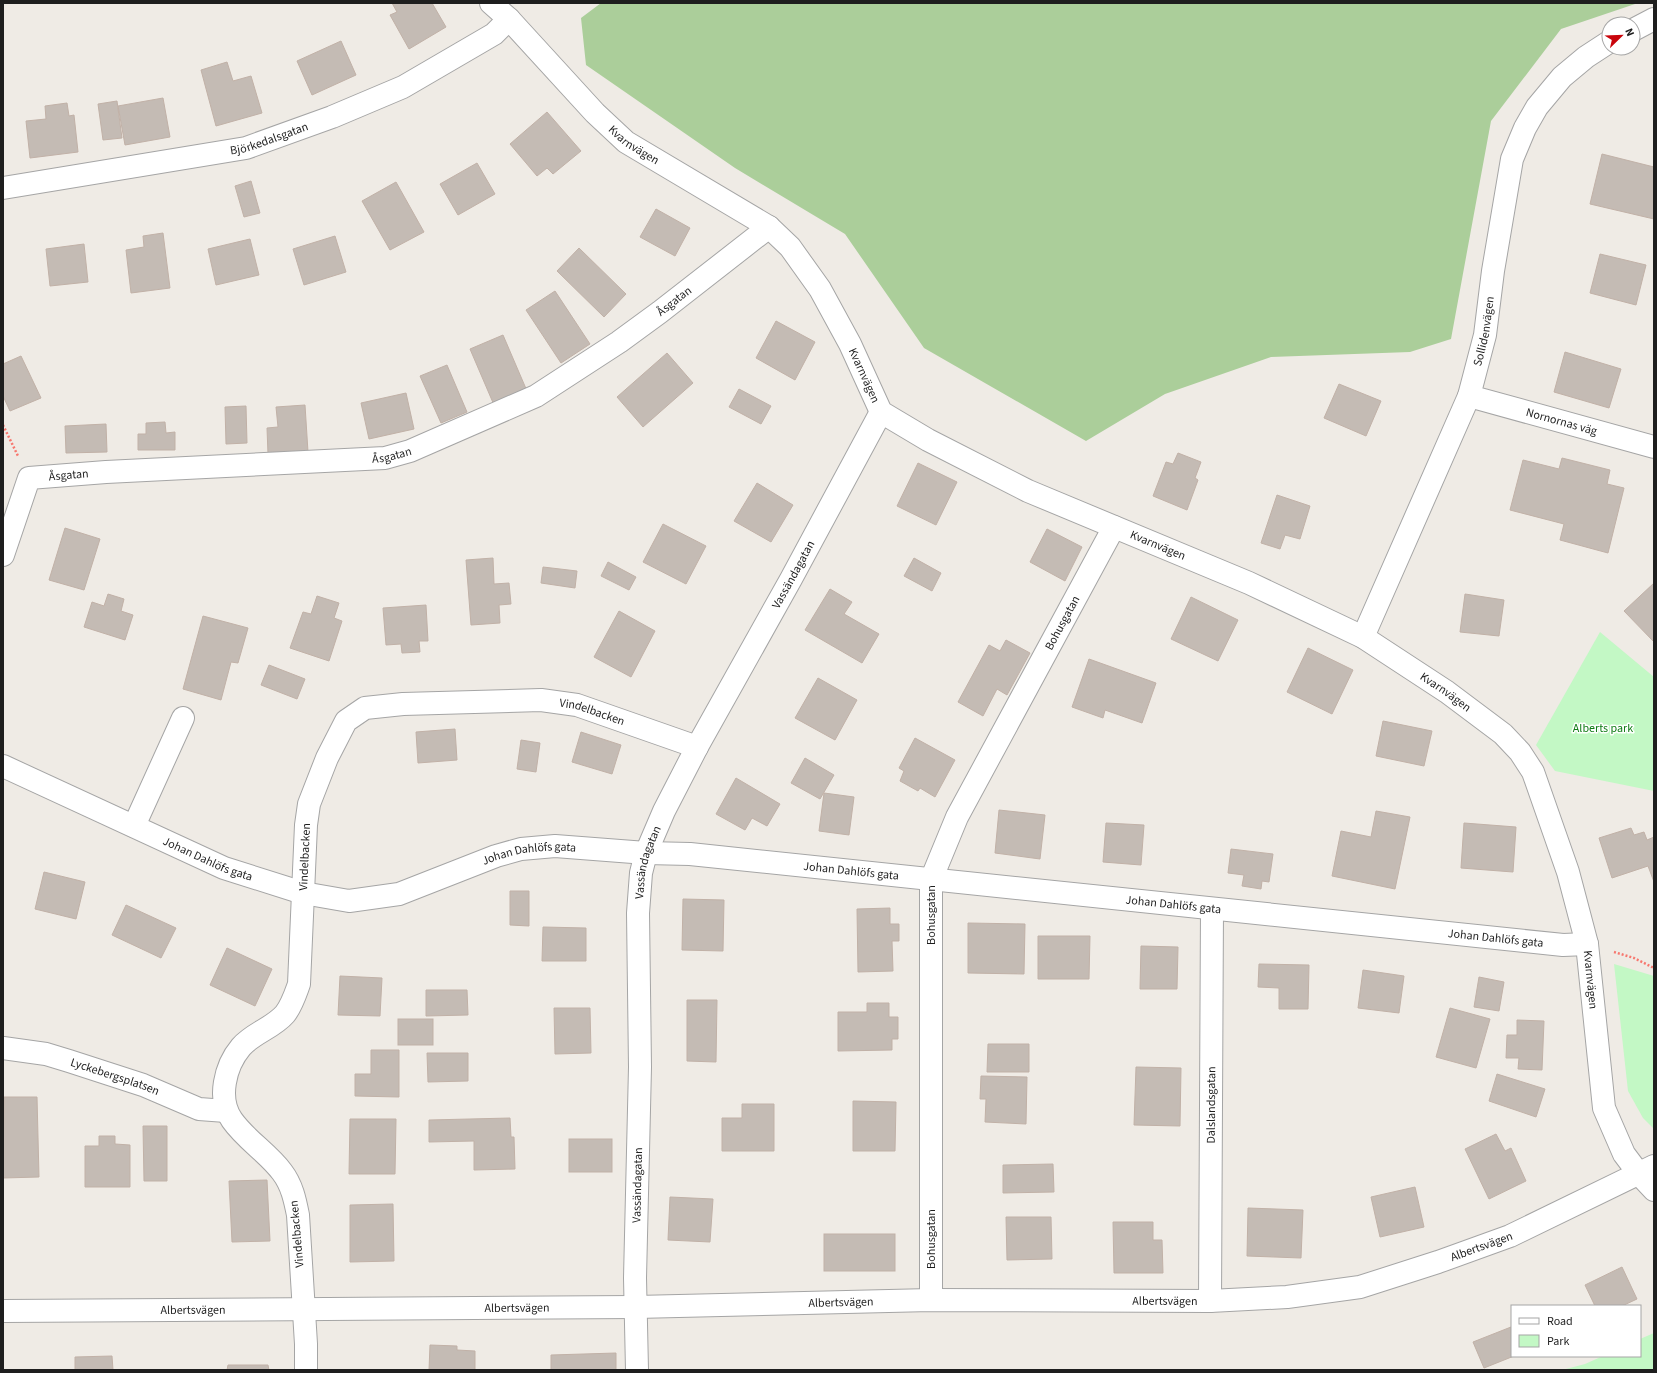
<svg xmlns="http://www.w3.org/2000/svg" width="1657" height="1373" viewBox="0 0 1657 1373" font-family="'Source Sans 3',sans-serif">
  <rect width="100%" height="100%" fill="#efebe5"/>
  <path fill="#abce9a" d="M601,3H1638L1561,29L1491,121L1451,339L1410,352L1271,357L1165,394L1086,441L924,348L845,234L735,168L586,65L581,18Z"/>
  <g fill="#c3f8c5">
    <path d="M1600,632L1654,677V791L1555,771L1536,745Z"/>
    <path d="M1614,964L1654,976V1129L1643,1118L1628,1091Z"/>
    <path d="M1654,1333V1370H1562L1585,1364L1603,1356H1640V1339Z"/>
  </g>
  <g fill="#c4bbb4" stroke="#c1b1a7">
    <path d="M392,3H432L446,27L409,49L390,15L397,12Z"/>
    <path d="M341,41L356,75L312,95L297,61Z"/>
    <path d="M227,62L233,81L251,76L262,113L216,126L201,70Z"/>
    <path d="M163,98L170,137L125,145L118,106Z"/>
    <path d="M117,101L122,138L103,140L98,104Z"/>
    <path d="M67,103L69,116L74,115L78,152L30,158L26,121L46,119L45,106Z"/>
    <path d="M547,112L581,151L553,174L547,168L537,176L510,144Z"/>
    <path d="M1602,154L1654,167V219L1590,204Z"/>
    <path d="M477,163L495,194L458,215L440,184Z"/>
    <path d="M251,181L260,213L244,217L235,186Z"/>
    <path d="M396,182L424,232L390,250L362,201Z"/>
    <path d="M656,209L690,228L675,256L640,237Z"/>
    <path d="M163,233L170,288L131,293L126,250L144,247L143,236Z"/>
    <path d="M335,236L346,272L304,285L293,249Z"/>
    <path d="M250,239L259,275L216,285L208,249Z"/>
    <path d="M84,244L88,282L50,286L46,249Z"/>
    <path d="M579,248L626,294L604,317L557,271Z"/>
    <path d="M1600,254L1646,265L1636,305L1590,293Z"/>
    <path d="M555,291L590,344L561,363L526,310Z"/>
    <path d="M776,321L815,342L795,380L756,358Z"/>
    <path d="M503,335L527,391L494,405L470,349Z"/>
    <path d="M1565,352L1621,369L1609,408L1554,392Z"/>
    <path d="M667,353L693,383L643,427L617,397Z"/>
    <path d="M21,356L41,398L10,411L3,396V364Z"/>
    <path d="M447,365L467,412L441,423L420,376Z"/>
    <path d="M1339,384L1381,401L1366,436L1324,418Z"/>
    <path d="M739,389L771,406L761,424L729,407Z"/>
    <path d="M406,393L414,429L369,439L361,403Z"/>
    <path d="M305,405L308,452L268,454L267,428L278,427L276,407Z"/>
    <path d="M246,406L247,443L226,444L225,407Z"/>
    <path d="M165,422L166,433L175,432V450H138V434H146V423Z"/>
    <path d="M106,424L107,452L66,453L65,426Z"/>
    <path d="M1178,453L1201,462L1195,478L1198,480L1187,510L1153,496L1166,462L1173,464Z"/>
    <path d="M1562,458L1610,470L1607,484L1624,488L1608,553L1560,540L1564,524L1510,510L1523,460L1559,469Z"/>
    <path d="M918,463L957,482L936,525L897,506Z"/>
    <path d="M757,483L793,505L771,542L734,521Z"/>
    <path d="M1277,495L1310,506L1300,539L1285,535L1280,549L1261,543Z"/>
    <path d="M663,524L706,546L686,584L643,562Z"/>
    <path d="M65,528L100,539L84,590L49,580Z"/>
    <path d="M1047,529L1082,547L1065,581L1030,562Z"/>
    <path d="M493,558L494,584L509,583L511,604L499,605L500,623L471,625L466,560Z"/>
    <path d="M914,558L941,573L932,591L904,576Z"/>
    <path d="M608,562L636,577L629,590L601,576Z"/>
    <path d="M543,567L577,571L575,588L541,583Z"/>
    <path d="M1654,583V642L1624,611Z"/>
    <path d="M830,589L852,602L844,614L879,634L862,663L805,630Z"/>
    <path d="M108,594L124,599L121,611L133,615L125,640L84,627L92,602L104,606Z"/>
    <path d="M1465,594L1504,600L1499,636L1460,632Z"/>
    <path d="M317,596L339,603L334,618L342,621L329,661L290,648L303,612L311,614Z"/>
    <path d="M1191,597L1238,620L1218,661L1171,639Z"/>
    <path d="M426,605L428,641H419L420,652L402,653L401,644L386,645L383,608Z"/>
    <path d="M619,611L655,631L631,677L594,657Z"/>
    <path d="M203,616L248,628L238,663L231,662L221,700L183,689Z"/>
    <path d="M1006,640L1030,653L1007,695L997,689L983,716L958,702L989,645L1000,651Z"/>
    <path d="M1308,648L1353,670L1332,714L1287,692Z"/>
    <path d="M1089,659L1156,683L1142,723L1105,710L1103,718L1072,707Z"/>
    <path d="M269,665L305,679L297,699L261,685Z"/>
    <path d="M818,678L857,700L835,740L795,718Z"/>
    <path d="M1383,721L1432,731L1424,766L1376,756Z"/>
    <path d="M455,729L457,760L418,763L416,732Z"/>
    <path d="M581,732L621,745L612,774L572,762Z"/>
    <path d="M915,738L955,760L935,797L920,788L918,791L900,781L904,771L899,768Z"/>
    <path d="M521,740L540,743L536,772L517,769Z"/>
    <path d="M805,758L834,775L820,799L791,783Z"/>
    <path d="M736,778L780,804L767,826L752,818L745,830L716,814Z"/>
    <path d="M824,793L854,797L849,835L819,831Z"/>
    <path d="M999,810L1045,815L1040,859L995,853Z"/>
    <path d="M1376,811L1410,817L1395,889L1332,876L1341,831L1371,837Z"/>
    <path d="M1106,823L1144,825L1141,865L1103,862Z"/>
    <path d="M1464,823L1516,827L1513,872L1461,868Z"/>
    <path d="M1631,828L1634,835L1644,832L1647,840L1654,837V882L1648,866L1612,878L1599,838Z"/>
    <path d="M1231,849L1273,854L1269,882L1262,881L1261,889L1242,886L1244,875L1228,873Z"/>
    <path d="M44,872L85,882L76,919L35,909Z"/>
    <path d="M510,891H529V926L510,925Z"/>
    <path d="M683,899L724,900L723,951L682,950Z"/>
    <path d="M126,905L176,928L161,958L112,935Z"/>
    <path d="M890,908V924H899V941H892L893,971L858,972L857,909Z"/>
    <path d="M968,923L1025,924L1024,974L968,973Z"/>
    <path d="M543,927L586,928V961H542Z"/>
    <path d="M1038,936H1090L1089,979H1038Z"/>
    <path d="M1141,946L1178,947L1177,989H1140Z"/>
    <path d="M227,948L272,969L255,1006L210,985Z"/>
    <path d="M1259,964L1309,965L1308,1009H1279V988L1258,987Z"/>
    <path d="M1363,970L1404,976L1399,1013L1358,1008Z"/>
    <path d="M340,976L382,978L380,1016L338,1015Z"/>
    <path d="M1479,977L1504,982L1499,1011L1474,1007Z"/>
    <path d="M426,990H467L468,1015L426,1016Z"/>
    <path d="M687,1000H717L716,1062L687,1061Z"/>
    <path d="M867,1003H889V1017H898V1039H892V1050L838,1051V1012H867Z"/>
    <path d="M554,1008H590L591,1053L555,1054Z"/>
    <path d="M1450,1008L1490,1019L1476,1068L1436,1057Z"/>
    <rect x="398" y="1019" width="35" height="26"/>
    <path d="M1517,1020L1544,1021L1542,1070L1518,1069L1519,1058H1506L1507,1035H1517Z"/>
    <path d="M988,1044H1029V1072H987Z"/>
    <path d="M371,1050H399V1097L355,1096V1074H371Z"/>
    <path d="M427,1053H468V1081L428,1082Z"/>
    <path d="M1136,1067L1181,1068L1180,1126L1134,1125Z"/>
    <path d="M1497,1074L1545,1089L1536,1117L1489,1101Z"/>
    <path d="M981,1076L1027,1077L1026,1124L985,1122L986,1099H980Z"/>
    <path d="M4,1097H37L39,1177L3,1178Z"/>
    <path d="M853,1101L896,1102L895,1151H853Z"/>
    <path d="M742,1104H774V1151H722V1118H742Z"/>
    <path d="M510,1118L511,1137H514L515,1169L474,1170V1141L429,1142V1120Z"/>
    <path d="M350,1119H396L395,1174H349Z"/>
    <path d="M143,1126H167V1181H144Z"/>
    <path d="M1496,1134L1505,1151L1511,1148L1526,1181L1489,1199L1465,1149Z"/>
    <path d="M99,1136H115V1144L130,1145V1187H85V1146H99Z"/>
    <rect x="569" y="1139" width="43" height="33"/>
    <path d="M1053,1164L1054,1192L1003,1193V1165Z"/>
    <path d="M267,1180L270,1241L232,1242L229,1181Z"/>
    <path d="M1415,1187L1424,1227L1380,1237L1371,1197Z"/>
    <path d="M670,1197L713,1199L710,1242L668,1240Z"/>
    <path d="M393,1204L394,1261L350,1262V1205Z"/>
    <path d="M1248,1208L1303,1210L1301,1258L1247,1256Z"/>
    <path d="M1006,1217H1051L1052,1259L1007,1260Z"/>
    <path d="M1113,1222H1153V1240H1162L1163,1273H1114Z"/>
    <rect x="824" y="1234" width="71" height="37"/>
    <path d="M1622,1267L1637,1299L1622,1306H1595L1585,1285Z"/>
    <path d="M1511,1327L1512,1356H1514L1484,1368L1473,1342Z"/>
    <path d="M430,1345L457,1346V1350L475,1351V1370H429Z"/>
    <path d="M616,1353V1370H551V1355Z"/>
    <path d="M112,1356L113,1370H75V1357Z"/>
    <path d="M228,1365H268L269,1370H227Z"/>
  </g>
  <g fill="none" stroke-linecap="round" stroke-linejoin="round">
    <g stroke="#a5a5a5" stroke-width="24">
      <g id="minor">
        <path id="s1" d="M491,3L509,19L595,113L626,142L769,227L790,247L820,289L850,344L881,412L928,440L1028,491L1249,583L1363,637L1447,692L1503,734L1520,752L1533,772L1568,872L1587,944L1604,1108L1624,1154L1639,1174L1654,1190"/>
        <path d="M1633,30L1654,19"/>
        <path id="s2" d="M3,188L246,148L332,117L403,87L494,34L509,19"/>
        <path id="s3" d="M1469,396L1654,447"/>
        <path id="s4" d="M3,555L29,478L106,472L385,458L410,451L536,396L619,342L660,312L769,227"/>
        <path id="s5" d="M1363,637L1469,396L1485,335L1493,271L1512,159L1525,128L1537,107L1562,77L1586,57L1609,42"/>
        <path id="s6" d="M3,766L224,868L303,893L349,901L399,894L496,856L521,849L555,846L646,853L690,854L1563,945L1587,944"/>
        <path d="M134,826L183,718"/>
        <path id="s7" d="M3,1048L46,1054L69,1061L143,1085L199,1109L226,1111"/>
        <path id="s8" d="M931,1300V880L957,817L1114,527"/>
        <path id="s9" d="M1210,1301L1212,909"/>
        <path id="s10" d="M306,1370V1344L298,1215C295,1200 292,1185 282,1172C268,1153 246,1140 232,1120C217,1099 225,1066 241,1047C253,1033 273,1028 285,1014C292,1005 295,995 299,984L306,825L309,804L327,758L346,721L365,708L403,704L541,700L577,705L697,747"/>
        <path id="s11" d="M637,1370L635,1278L640,1067L638,913L641,873L646,853L664,811L697,747L791,579L881,412"/>
      </g>
    </g>
    <g stroke="#a5a5a5" stroke-width="24">
      <g id="tertiary">
        <path id="s12" d="M3,1311L636,1307L931,1300L1210,1301L1287,1297L1360,1287L1438,1262L1510,1236L1654,1166"/>
      </g>
    </g>
    <g stroke="#f7776e" stroke-width="2.5" stroke-dasharray="2 2" stroke-linecap="butt">
      <path d="M3,425L18,456"/>
      <path d="M1614,952L1634,958L1654,968"/>
    </g>
    <use href="#minor" stroke="#fff" stroke-width="22"/>
    <use href="#tertiary" stroke="#fff" stroke-width="22"/>
  </g>
  <g text-anchor="middle" dominant-baseline="central" stroke-width="3" stroke-linejoin="round" paint-order="stroke">
    <g font-size="12" fill="#1e1e1e" stroke="#fff">
      <text stroke="none"><textPath href="#s2" startOffset="271">Björkedalsgatan</textPath></text>
      <text stroke="none"><textPath href="#s1" startOffset="202">Kvarnvägen</textPath></text>
      <text stroke="none"><textPath href="#s4" startOffset="769">Åsgatan</textPath></text>
      <text stroke="none"><textPath href="#s5" startOffset="330">Sollidenvägen</textPath></text>
      <text stroke="none"><textPath href="#s1" startOffset="538">Kvarnvägen</textPath></text>
      <text stroke="none"><textPath href="#s3" startOffset="96">Nornornas väg</textPath></text>
      <text stroke="none"><textPath href="#s4" startOffset="445">Åsgatan</textPath></text>
      <text stroke="none"><textPath href="#s4" startOffset="121">Åsgatan</textPath></text>
      <text stroke="none"><textPath href="#s1" startOffset="886">Kvarnvägen</textPath></text>
      <text stroke="none"><textPath href="#s11" startOffset="833">Vassändagatan</textPath></text>
      <text stroke="none"><textPath href="#s8" startOffset="709">Bohusgatan</textPath></text>
      <text stroke="none"><textPath href="#s1" startOffset="1210">Kvarnvägen</textPath></text>
      <text stroke="none"><textPath href="#s10" startOffset="964">Vindelbacken</textPath></text>
      <text stroke="none"><textPath href="#s6" startOffset="561">Johan Dahlöfs gata</textPath></text>
      <text stroke="none"><textPath href="#s10" startOffset="568">Vindelbacken</textPath></text>
      <text stroke="none"><textPath href="#s6" startOffset="225">Johan Dahlöfs gata</textPath></text>
      <text stroke="none"><textPath href="#s11" startOffset="509">Vassändagatan</textPath></text>
      <text stroke="none"><textPath href="#s6" startOffset="885">Johan Dahlöfs gata</textPath></text>
      <text stroke="none"><textPath href="#s6" startOffset="1209">Johan Dahlöfs gata</textPath></text>
      <text transform="translate(931 915) rotate(-90)">Bohusgatan</text>
      <text stroke="none"><textPath href="#s6" startOffset="1533">Johan Dahlöfs gata</textPath></text>
      <text stroke="none"><textPath href="#s1" startOffset="1546">Kvarnvägen</textPath></text>
      <text stroke="none"><textPath href="#s7" startOffset="116">Lyckebergsplatsen</textPath></text>
      <text stroke="none"><textPath href="#s9" startOffset="196">Dalslandsgatan</textPath></text>
      <text stroke="none"><textPath href="#s11" startOffset="185">Vassändagatan</textPath></text>
      <text transform="translate(297 1234) rotate(-95)">Vindelbacken</text>
      <text transform="translate(931 1239) rotate(-90)">Bohusgatan</text>
      <text stroke="none"><textPath href="#s12" startOffset="1486">Albertsvägen</textPath></text>
      <text stroke="none"><textPath href="#s12" startOffset="1162">Albertsvägen</textPath></text>
      <text stroke="none"><textPath href="#s12" startOffset="838">Albertsvägen</textPath></text>
      <text stroke="none"><textPath href="#s12" startOffset="514">Albertsvägen</textPath></text>
      <text stroke="none"><textPath href="#s12" startOffset="190">Albertsvägen</textPath></text>
    </g>
    <g font-size="12" fill="#0e7b13" stroke="#fff">
      <text x="1603" y="728">Alberts park</text>
    </g>
  </g>
  <rect width="1657" height="1373" fill="none" stroke="#1e1e1e" stroke-width="8"/>
  <rect x="1511" y="1305" width="130" height="52" fill="#ffffff" stroke="#a5a5a5"/>
  <rect x="1519" y="1318" width="20" height="6" fill="#ffffff" stroke="#a5a5a5"/>
  <text x="1547" y="1325" font-size="12" fill="#1e1e1e">Road</text>
  <rect x="1519" y="1335" width="20" height="12" fill="#c3f8c5" stroke="#a5a5a5"/>
  <text x="1547" y="1345" font-size="12" fill="#1e1e1e">Park</text>
  <g transform="translate(1621 36) rotate(67)"><circle r="19" fill="#ffffff" stroke="#a5a5a5"/>
  <path d="M0-3L7 15L0 10L-7 15Z" fill="#c9040b"/>
  <text y="-6" font-size="11" font-weight="bold" text-anchor="middle" fill="#1e1e1e">N</text>
  </g>
</svg>
